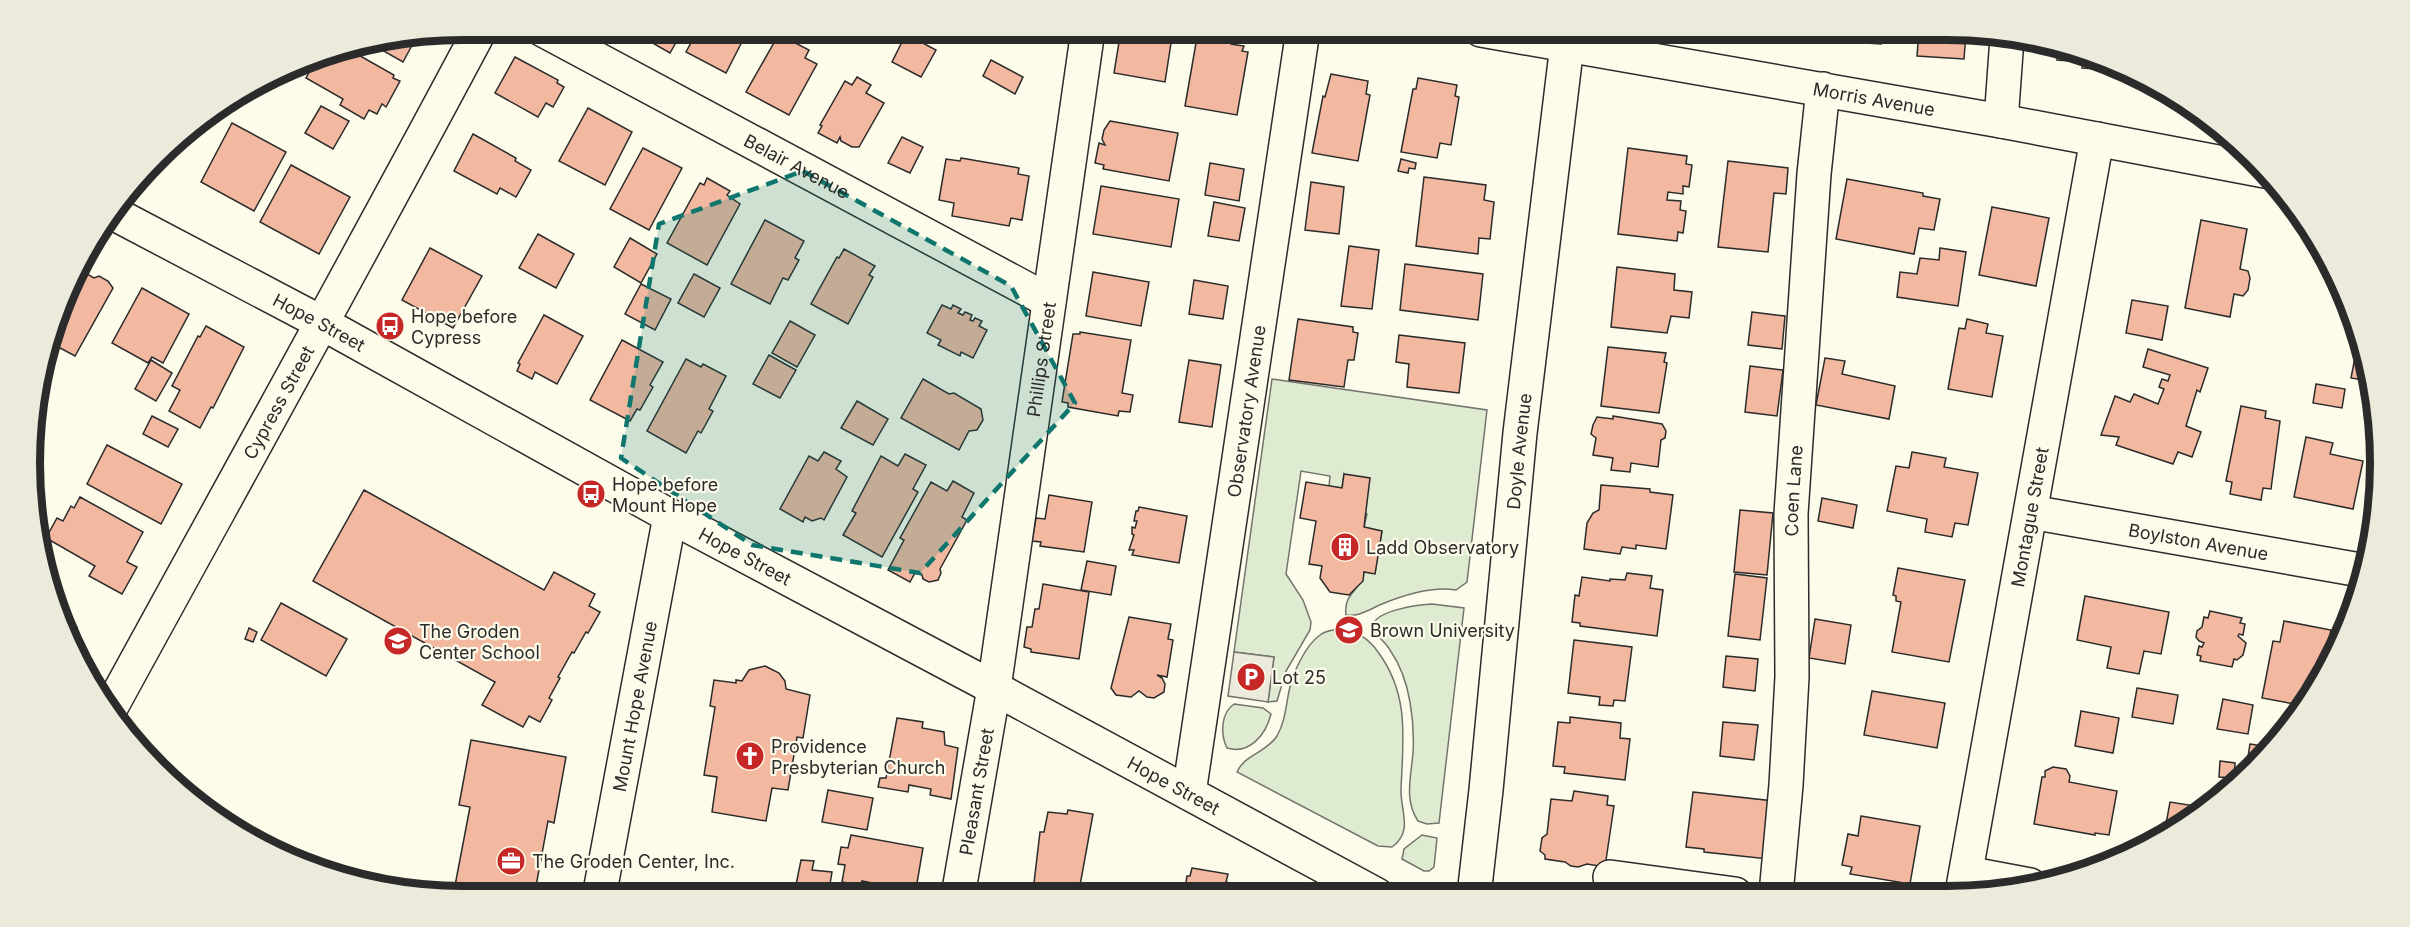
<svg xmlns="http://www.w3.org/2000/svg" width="2410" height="927" viewBox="0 0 2410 927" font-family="Inter,sans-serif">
  <rect width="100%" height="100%" fill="#fdfbea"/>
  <g fill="#deebd1" stroke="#74746e" stroke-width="1.5">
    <path d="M1272,379L1487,410L1467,582L1456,590C1432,586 1404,595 1382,604C1370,609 1359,617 1346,615C1343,593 1361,591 1364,572L1375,573L1382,531L1364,527L1367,514L1364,513L1344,474L1342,488L1329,486L1330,476L1301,471L1286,574L1303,600L1311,622L1310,630L1286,671L1277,701L1268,702L1274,657L1234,652Z"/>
    <path d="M1432,604L1464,608L1439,823L1427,824L1418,821C1404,800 1411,777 1413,753C1414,736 1413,719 1410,702C1407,684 1401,666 1390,650C1385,641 1374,635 1373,624C1379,610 1417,605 1432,604Z"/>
    <path d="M1341,629C1358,631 1369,639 1378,652C1410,695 1403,740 1401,789C1400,811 1414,831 1392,847L1378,846L1237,772C1245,754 1266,753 1277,736C1285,722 1286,706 1289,691C1293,673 1304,647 1320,635C1326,630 1333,630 1341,629Z"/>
    <path d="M1234,704L1263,708L1271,714C1266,734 1250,755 1227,748C1220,734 1221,713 1234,704Z"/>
    <path d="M1422,835L1437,838L1434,867L1429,871H1424L1402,859L1404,849Z"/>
  </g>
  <path fill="#eceadb" stroke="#74746e" stroke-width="1.5" d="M1234,652L1274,657L1268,702L1228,696Z"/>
  <g fill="#f2b8a0" stroke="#2b2b2b" stroke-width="1.5">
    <path d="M646,30H683L670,53L642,37Z"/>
    <path d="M698,30H748L726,73L686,52Z"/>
    <path d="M1121,30H1173L1165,82L1114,73Z"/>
    <path d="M1203,30L1228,34L1231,44L1244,46L1242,51L1248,52L1237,115L1185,106L1196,43H1201Z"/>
    <path d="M1835,30H1882L1881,44L1834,41Z"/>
    <path d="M1919,30L1966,33L1964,59L1917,56Z"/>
    <path d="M906,34L936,50L921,77L892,62Z"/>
    <path d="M780,35L809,50L805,58L817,64L789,115L746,92L775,41L777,42Z"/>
    <path d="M416,38L403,62L373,45Z"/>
    <path d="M2058,45L2114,66V70L2082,68L2083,62L2057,60Z"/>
    <path d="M348,49L394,75L393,78L400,81L386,107L382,104L377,114L369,110L364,119L340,105L343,99L306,78L318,56Z"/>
    <path d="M515,57L558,80L557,83L564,87L553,107L546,103L538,117L495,93Z"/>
    <path d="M991,60L1023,77L1015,94L983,76Z"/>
    <path d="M1331,74L1368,81L1366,94L1370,95L1358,161L1312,153L1323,96L1325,97Z"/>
    <path d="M857,77L871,85L866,93L884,103L859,147H852L841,141L840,137L837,143L818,133L822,126L820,125L845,81L852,85Z"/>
    <path d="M1418,78L1457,85L1455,96L1459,97L1451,145L1440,143L1437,158L1401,152L1413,89H1416Z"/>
    <path d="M321,106L349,121L333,149L305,133Z"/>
    <path d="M588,108L632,132L605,185L559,161Z"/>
    <path d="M1110,121L1178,133L1169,181L1103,169L1104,165L1095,163L1099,143L1105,145L1102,139L1104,130Z"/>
    <path d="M232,123L286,152L254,211L201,182Z"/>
    <path d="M473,134L516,158L515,161L531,170L516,197L500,188L497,194L454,171Z"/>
    <path d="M902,137L923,147L910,173L888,163Z"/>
    <path d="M643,148L682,168L649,230L610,209Z"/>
    <path d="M1628,148L1687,156L1686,164L1692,165L1689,187L1683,186V194L1668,192L1667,200L1681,201L1680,210L1686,211L1683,233L1678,232L1677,241L1618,234Z"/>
    <path d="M961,158L1019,168L1018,174L1029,176L1022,220L1011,218L1009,226L952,216L954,203L939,200L946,159L960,161Z"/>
    <path d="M1401,159L1416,163L1415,169L1409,168L1408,173L1398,171Z"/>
    <path d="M1728,161L1788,168L1786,194L1774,193L1768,252L1718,247Z"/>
    <path d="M1210,163L1244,169L1239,201L1205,195Z"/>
    <path d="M291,165L350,197L319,254L260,222Z"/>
    <path d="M1424,177L1486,185L1484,200L1494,202L1490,239L1479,238L1478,254L1416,246Z"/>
    <path d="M707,178L730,191L727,195L740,204L707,265L667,243L700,183L704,185Z"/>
    <path d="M1847,179L1923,193V196L1940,199L1934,230L1919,228L1914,254L1836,239Z"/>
    <path d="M1311,182L1344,187L1339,234L1305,230Z"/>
    <path d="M1101,186L1179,199L1171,247L1093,234Z"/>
    <path d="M1214,202L1245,208L1239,241L1208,236Z"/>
    <path d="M1992,207L2049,218L2036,286L1979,275Z"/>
    <path d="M765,220L804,241L795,258L799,260L788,280L783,278L770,304L731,284Z"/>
    <path d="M2201,220L2247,229L2240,269L2248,271L2250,278L2248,290L2243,296L2234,294L2230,317L2185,308Z"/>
    <path d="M538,234L574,254L556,288L519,268Z"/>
    <path d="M630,238L657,254L641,283L614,267Z"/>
    <path d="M1349,246L1379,250L1372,309L1341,306Z"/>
    <path d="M430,248L482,276L453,328L402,300Z"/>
    <path d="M1940,248L1966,252L1958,306L1897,297L1900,272L1917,274L1920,258L1939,260Z"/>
    <path d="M844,249L875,266L869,275L873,277L848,324L811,304L837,257L839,258Z"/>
    <path d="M1405,264L1483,274L1478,320L1400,310Z"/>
    <path d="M1617,267L1675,274L1674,290L1692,292L1689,318L1671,316L1667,333L1611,327Z"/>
    <path d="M78,269L94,278L99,276L108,281L113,288L75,356L49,342L53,324Z"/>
    <path d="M1093,272L1149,282L1141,326L1086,316Z"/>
    <path d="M694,274L720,288L704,317L678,303Z"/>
    <path d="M1194,280L1228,286L1223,319L1189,314Z"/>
    <path d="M641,284L671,299L655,330L625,314Z"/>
    <path d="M142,288L189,314L163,363L152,357L148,363L112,343Z"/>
    <path d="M2132,300L2168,306L2162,340L2126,333Z"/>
    <path d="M942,305L951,309L953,305L961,309L958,313L963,315L965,312L972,315L970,320L973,321L975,318L982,321L979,326L987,330L973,358L961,352L960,356L938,345L941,340L927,333Z"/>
    <path d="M1752,312L1785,316L1782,349L1748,345Z"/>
    <path d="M2353,314L2357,324L2360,336L2349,334Z"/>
    <path d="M544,315L583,336L557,384L535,372L532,379L517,371L520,364L518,363Z"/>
    <path d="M1298,319L1353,327V332L1358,333L1354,360H1348L1344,387L1289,380Z"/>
    <path d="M1967,319L1988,324L1986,333L2003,336L1992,397L1948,389L1959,328L1965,329Z"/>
    <path d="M790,321L815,335L797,367L772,353Z"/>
    <path d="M206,326L244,347L213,408L211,407L200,428L169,411L180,390L172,386L198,336L200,337Z"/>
    <path d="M1080,332L1131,340L1122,393L1133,395L1130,412L1119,411L1118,416L1068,407V403L1062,402L1073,334H1080Z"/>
    <path d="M1399,335L1465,343L1459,393L1407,387L1409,364L1396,362Z"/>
    <path d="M622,340L663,362L650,385L653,387L640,410L637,409L630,421L590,400Z"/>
    <path d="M1608,347L1666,353L1664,362L1667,363L1659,413L1601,406Z"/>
    <path d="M2148,349L2208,368L2200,392L2197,390L2186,426L2201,432L2192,457L2178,452L2173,464L2116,445L2119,437L2101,435L2115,396L2130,402L2134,394L2158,404L2164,389L2159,387L2162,379L2168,381L2170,375L2143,367Z"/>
    <path d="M2356,352L2364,353L2370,381L2351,378Z"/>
    <path d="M769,355L796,370L780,398L753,384Z"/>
    <path d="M1825,358L1845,361L1842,374L1895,386L1889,419L1816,405Z"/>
    <path d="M686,359L701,367L703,364L726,376L709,409L713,411L701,433L698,431L686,453L647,431Z"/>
    <path d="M151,360L172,373L156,401L135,389Z"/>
    <path d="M1189,360L1221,365L1212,427L1179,422Z"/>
    <path d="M1750,366L1783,370L1777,416L1745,412Z"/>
    <path d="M923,379L949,394L954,393L981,409L983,420L977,430L969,431L959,450L901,418Z"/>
    <path d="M2316,384L2345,389L2342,408L2313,403Z"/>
    <path d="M857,401L888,419L873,445L841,428Z"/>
    <path d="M2241,406L2266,411L2265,418L2280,421L2271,489L2263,488L2261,500L2230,494L2232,482L2226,481Z"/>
    <path d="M152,416L178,429L168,447L143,434Z"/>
    <path d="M1613,416L1662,424L1666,431L1665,438L1661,440L1658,467L1631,463L1630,472L1611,470L1613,458L1593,455L1596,438L1591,434L1593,425L1597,417L1613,419Z"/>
    <path d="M2306,437L2333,443L2330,454L2363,461L2353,509L2294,497Z"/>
    <path d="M107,445L182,484L161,524L87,484Z"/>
    <path d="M824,452L841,461L836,469L847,477L824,520L821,518L812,521L805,517L803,522L780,509L809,456L818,461Z"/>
    <path d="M1912,452L1946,458L1944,467L1978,473L1968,525L1955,523L1952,537L1925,532L1927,519L1887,511L1896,466L1909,468Z"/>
    <path d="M905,454L926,465L913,489L918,492L882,557L843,535L856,513L852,511L881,456L898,466Z"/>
    <path d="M2378,462L2379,492L2376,508L2370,507Z"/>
    <path d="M1344,474L1370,478L1364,527L1382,531L1375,574L1364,572L1363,581L1349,595L1330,592L1320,578L1322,566L1309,564L1316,521L1300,518L1306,482L1342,488Z"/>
    <path d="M953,481L974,493L962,517L967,520L940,569L941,573L938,580L929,582L923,579L922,575L915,573L910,582L888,570L904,540L900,538L931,482L947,491Z"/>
    <path d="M1601,485L1650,489V492L1673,495L1666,549L1636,545V549L1622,547L1620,554L1584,549L1587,523L1593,513L1599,510Z"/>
    <path d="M364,490L544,590L554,572L595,594L589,606L600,612L588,633L586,632L574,653L572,652L558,677L560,678L549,698L552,700L540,722L529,716L523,727L482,705L495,682L313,581Z"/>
    <path d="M1049,495L1092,502L1084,552L1040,546L1041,542L1032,541L1036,518L1045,519Z"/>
    <path d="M80,497L143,532L127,562L137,567L122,594L89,576L95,566L46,538L57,518L63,521L71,506L74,508Z"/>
    <path d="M1822,498L1857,505L1853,528L1818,521Z"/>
    <path d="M1139,507L1187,516L1179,563L1132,555L1134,550H1129L1134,535L1132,534V527L1135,528L1137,521H1134L1136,511H1138Z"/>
    <path d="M1740,510L1773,513L1767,575L1734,572Z"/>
    <path d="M1087,561L1116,566L1111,595L1081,590Z"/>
    <path d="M1898,568L1965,580L1949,662L1892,652L1901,602L1896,601V596L1893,595Z"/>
    <path d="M1627,573L1652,576L1650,588L1663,590L1657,636L1580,626V623L1572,622L1575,595L1579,596L1582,577L1610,581V579L1625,580Z"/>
    <path d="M1735,574L1767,578L1760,640L1728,636Z"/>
    <path d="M1043,584L1089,592L1079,659L1031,652V649L1024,647L1027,627H1032L1035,609H1039Z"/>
    <path d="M2085,596L2169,612L2161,654L2144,651L2139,674L2107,668L2111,647L2077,640Z"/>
    <path d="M281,603L347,639L326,676L261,640Z"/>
    <path d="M2210,611L2242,618L2240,623L2245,624L2243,635L2239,634L2238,636L2246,643L2243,655L2237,660L2234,659L2232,667L2200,661L2201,656L2197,655L2199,646L2202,647L2204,643L2199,641L2196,637L2197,631L2202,627L2204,617L2208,618Z"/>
    <path d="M59,617L77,627L69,641L63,629Z"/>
    <path d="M1129,617L1171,624L1168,639L1173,640L1167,677L1157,675L1162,678L1165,684L1164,692L1154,698L1147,697L1139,691L1131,697L1116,695L1111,688Z"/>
    <path d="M1815,619L1851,625L1845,664L1809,658Z"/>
    <path d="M2284,621L2331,630L2327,651L2331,652L2305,706L2262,698L2273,641L2280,642Z"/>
    <path d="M249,628L257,632L253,642L245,639Z"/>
    <path d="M1574,640L1632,647L1625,701L1614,700L1613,706L1599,705L1600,697L1568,693Z"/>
    <path d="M1726,656L1758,659L1755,691L1723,687Z"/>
    <path d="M765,666L779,673L785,681L786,689L810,695L803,738L797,737L788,790L772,788L766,821L712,812L717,777L704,775L715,707L710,706L714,680L736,683V680L742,681L749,670Z"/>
    <path d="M2137,688L2178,695L2173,724L2132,717Z"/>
    <path d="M1872,691L1945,703L1937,748L1864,735Z"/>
    <path d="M2223,699L2253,705L2248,734L2217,729Z"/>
    <path d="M2081,711L2119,718L2113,753L2075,746Z"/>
    <path d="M1570,717L1621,723L1620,738L1630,739L1625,780L1564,773L1565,767L1553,766L1558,722L1570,723Z"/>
    <path d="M897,718L923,722L922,728L944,732L945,745L958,748L951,799L930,795L931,789L909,785L908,792L878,787L880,778H886Z"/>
    <path d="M1723,722L1758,725L1754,760L1720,756Z"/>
    <path d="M471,740L566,757L554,823L548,821L534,897L453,896L470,807L459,805Z"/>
    <path d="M2250,744L2270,747L2245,775Z"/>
    <path d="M2220,761L2235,763L2234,778L2219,777Z"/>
    <path d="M2053,767L2066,769L2070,776L2069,782L2117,791L2109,835L2095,833V835L2034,824L2042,777H2045V771Z"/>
    <path d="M828,790L873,798L867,830L822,822Z"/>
    <path d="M1574,791L1608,796L1607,805L1614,806L1605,867L1587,864L1578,867L1571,866L1565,862L1545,859V855L1540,851L1542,838L1547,834L1551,799L1572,801Z"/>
    <path d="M1693,792L1774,801L1768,859L1704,852V849L1686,847Z"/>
    <path d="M2204,795L2220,798L2164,835L2170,802L2201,807Z"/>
    <path d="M1068,810L1093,814L1079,891L1034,883L1040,832H1044L1048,812L1067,814Z"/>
    <path d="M1861,816L1920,826L1910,884L1850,874L1852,867L1842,865L1848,834L1858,836Z"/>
    <path d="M851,835L923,848L915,895L896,892V888L862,881L861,885L842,882L845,865L838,864L841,847L848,848Z"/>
    <path d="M801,860L814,861L812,870L832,872L829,890L796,885Z"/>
    <path d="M1192,868L1228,874L1226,882L1230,883L1227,895H1184L1187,876H1190Z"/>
    <path d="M1093,886L1128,892V895H1091Z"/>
  </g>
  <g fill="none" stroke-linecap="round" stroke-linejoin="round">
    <g stroke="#2b2b2b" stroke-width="36">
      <g id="minor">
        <path id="s1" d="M543,30L1049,301"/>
        <path id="s2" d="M1481,30L2001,121L2265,171"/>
        <path d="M2001,121L2007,38"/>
        <path id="s3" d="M2031,512L2366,571"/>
        <path id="s4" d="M109,711C233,484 359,258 480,30"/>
        <path id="s5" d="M1189,793L1303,30"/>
        <path d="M1966,873L2030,885"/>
        <path d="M1610,877L1735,894"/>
        <path id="s6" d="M1962,893L2097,139"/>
        <path id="s7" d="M1776,894L1786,785L1792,677L1791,514L1814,174L1823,89"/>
        <path id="s8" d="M1474,895L1486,790L1520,433L1567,45"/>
        <path id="s9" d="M958,896L994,688L1088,30"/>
        <path id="s10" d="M599,897L670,516"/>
      </g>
    </g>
    <g stroke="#2b2b2b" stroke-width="36">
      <g id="major">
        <path id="s11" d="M115,214L322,323L670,516L994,688L1377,895"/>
      </g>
    </g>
    <use href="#minor" stroke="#fdfbea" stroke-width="33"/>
    <use href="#major" stroke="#fdfbea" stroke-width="33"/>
  </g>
  <path fill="#0f766e" fill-opacity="0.2" stroke="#0f766e" stroke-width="4.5" stroke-dasharray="12 8" stroke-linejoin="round" d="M803,171L1011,286L1075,403L920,573L752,545L621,458L659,224Z"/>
  <defs>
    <g id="bus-disc" transform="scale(1.5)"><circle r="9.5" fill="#c62828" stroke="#fdfbea"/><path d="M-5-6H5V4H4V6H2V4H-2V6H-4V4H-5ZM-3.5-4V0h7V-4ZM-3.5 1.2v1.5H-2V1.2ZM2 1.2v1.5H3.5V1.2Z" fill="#fff"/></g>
    <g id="building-disc" transform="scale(1.5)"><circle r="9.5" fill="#c62828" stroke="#fdfbea"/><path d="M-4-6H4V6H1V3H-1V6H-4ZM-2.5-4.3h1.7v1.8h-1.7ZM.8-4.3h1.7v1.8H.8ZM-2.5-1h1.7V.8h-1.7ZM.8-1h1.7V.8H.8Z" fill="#fff"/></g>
    <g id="university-disc" transform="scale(1.5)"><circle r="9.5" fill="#c62828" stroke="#fdfbea"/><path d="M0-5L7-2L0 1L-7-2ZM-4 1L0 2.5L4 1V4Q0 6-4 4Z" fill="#fff"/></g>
    <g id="school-disc" transform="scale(1.5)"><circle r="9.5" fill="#c62828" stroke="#fdfbea"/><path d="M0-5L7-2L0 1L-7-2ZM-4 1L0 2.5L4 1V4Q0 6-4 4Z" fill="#fff"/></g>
    <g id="parking-disc" transform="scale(1.5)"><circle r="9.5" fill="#c62828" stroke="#fdfbea"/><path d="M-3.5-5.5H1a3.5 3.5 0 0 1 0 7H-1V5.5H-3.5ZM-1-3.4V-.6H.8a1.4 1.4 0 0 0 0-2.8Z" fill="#fff"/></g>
    <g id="church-disc" transform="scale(1.5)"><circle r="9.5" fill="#c62828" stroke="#fdfbea"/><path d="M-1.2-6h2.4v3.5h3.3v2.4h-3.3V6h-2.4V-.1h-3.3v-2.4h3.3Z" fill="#fff"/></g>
    <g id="office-disc" transform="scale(1.5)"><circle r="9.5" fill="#c62828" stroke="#fdfbea"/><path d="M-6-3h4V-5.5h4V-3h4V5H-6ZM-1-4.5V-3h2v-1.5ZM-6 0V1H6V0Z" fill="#fff"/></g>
  </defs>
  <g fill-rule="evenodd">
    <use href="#bus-disc" x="390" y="326"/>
    <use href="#bus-disc" x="591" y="494"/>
    <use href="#building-disc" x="1345" y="547"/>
    <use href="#university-disc" x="1349" y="630"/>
    <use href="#school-disc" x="398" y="641"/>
    <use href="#parking-disc" x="1251" y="677"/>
    <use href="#church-disc" x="750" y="756"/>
    <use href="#office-disc" x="511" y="861"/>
  </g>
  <g text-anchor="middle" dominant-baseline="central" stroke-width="4.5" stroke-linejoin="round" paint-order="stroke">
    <g font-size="18" fill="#2b2b2b" stroke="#fdfbea">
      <text stroke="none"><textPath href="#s2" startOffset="399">Morris Avenue</textPath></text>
      <text stroke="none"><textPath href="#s1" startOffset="288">Belair Avenue</textPath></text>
      <text stroke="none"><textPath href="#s11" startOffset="231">Hope Street</textPath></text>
      <text stroke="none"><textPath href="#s9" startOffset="543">Phillips Street</textPath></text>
      <text stroke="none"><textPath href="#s4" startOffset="352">Cypress Street</textPath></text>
      <text stroke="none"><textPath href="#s5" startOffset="386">Observatory Avenue</textPath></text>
      <text stroke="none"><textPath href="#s8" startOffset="446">Doyle Avenue</textPath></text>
      <text stroke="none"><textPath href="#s7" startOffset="404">Coen Lane</textPath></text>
      <text stroke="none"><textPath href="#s6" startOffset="382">Montague Street</textPath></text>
      <text stroke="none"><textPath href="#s3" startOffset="170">Boylston Avenue</textPath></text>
      <text stroke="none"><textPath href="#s11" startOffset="717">Hope Street</textPath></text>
      <text stroke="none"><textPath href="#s10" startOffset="194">Mount Hope Avenue</textPath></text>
      <text stroke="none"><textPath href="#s11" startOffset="1203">Hope Street</textPath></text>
      <text stroke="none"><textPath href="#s9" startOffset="106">Pleasant Street</textPath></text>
    </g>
    <g font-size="18" fill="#2b2b2b" stroke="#fdfbea" text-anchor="start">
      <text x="411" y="316">Hope before<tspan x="411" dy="21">Cypress</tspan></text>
      <text x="612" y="484">Hope before<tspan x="612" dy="21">Mount Hope</tspan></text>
      <text x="1366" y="547">Ladd Observatory</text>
      <text x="1370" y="630">Brown University</text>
      <text x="419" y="631">The Groden<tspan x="419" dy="21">Center School</tspan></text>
      <text x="1272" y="677">Lot 25</text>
      <text x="771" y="746">Providence<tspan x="771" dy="21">Presbyterian Church</tspan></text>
      <text x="532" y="861">The Groden Center, Inc.</text>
    </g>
  </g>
  <path d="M0 0H2410V927H0ZM463 40H1947A423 423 0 0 1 2370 463V463A423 423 0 0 1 1947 886H463A423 423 0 0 1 40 463V463A423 423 0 0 1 463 40Z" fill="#eceadb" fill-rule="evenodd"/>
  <path fill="none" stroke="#2b2b2b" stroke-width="8" d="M463 40H1947A423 423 0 0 1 2370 463V463A423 423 0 0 1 1947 886H463A423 423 0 0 1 40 463V463A423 423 0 0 1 463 40Z"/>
</svg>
